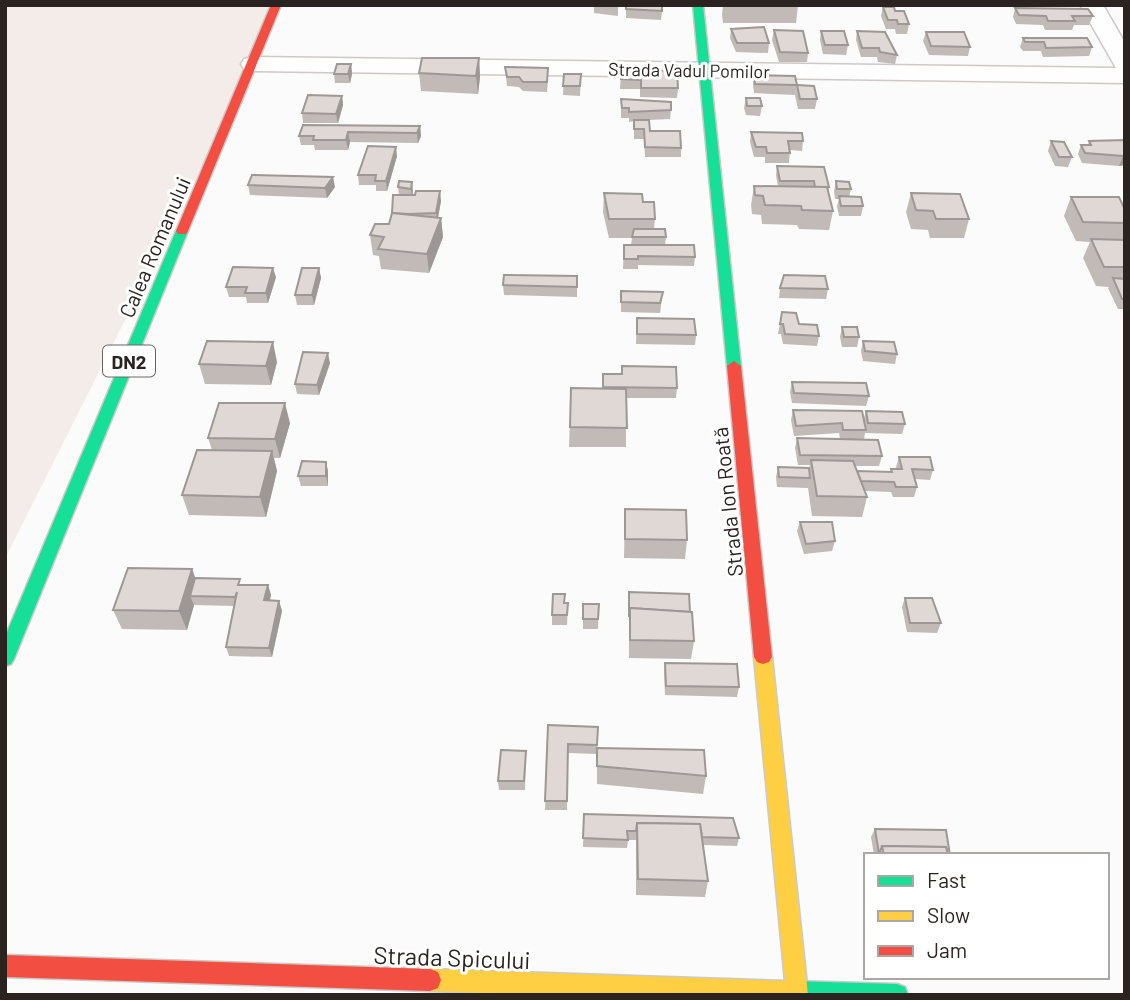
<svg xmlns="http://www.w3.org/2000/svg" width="1130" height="1000" viewBox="0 0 1130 1000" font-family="Barlow,sans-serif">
  <rect width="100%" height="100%" fill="#fbfbfb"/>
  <path fill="#f4ece9" d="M5,5H283L5,559Z"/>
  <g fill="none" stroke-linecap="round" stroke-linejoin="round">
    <g stroke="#cdc9c7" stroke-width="3">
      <path id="street" d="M1080,5H1103L1125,43V83L253,71L244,69L241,64L244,59L253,57L1116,68Z"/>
    </g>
    <g stroke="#cdc9c7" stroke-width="3">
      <g id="fast">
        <path d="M693,5H703L741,366L734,371L727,366Z"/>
        <path d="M182,227L188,231L14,659L11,664L5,666V637L176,231Z"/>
        <path d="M792,981L897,984L905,987L908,995H782L784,984Z"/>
      </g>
    </g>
    <g stroke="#cdc9c7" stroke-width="3">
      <path id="slow" d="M763,650L769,652L772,657L808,995H549L430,991L422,988L419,980L422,972L430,969L785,981L754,657L757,652Z"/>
    </g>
    <g stroke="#cdc9c7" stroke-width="3">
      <g id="jam">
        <path d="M271,5H281L188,231L186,234H178L176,231Z"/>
        <path d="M734,361L741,366L772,657L769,662L763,664L757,662L754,657L727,366Z"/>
        <path d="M5,955L430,969L438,972L441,980L438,988L430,991L5,977Z"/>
      </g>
    </g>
    <use href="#street" fill="#fefefe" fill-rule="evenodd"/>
    <use href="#fast" fill="#16e098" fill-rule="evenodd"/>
    <use href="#slow" fill="#ffcf43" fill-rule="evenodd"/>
    <use href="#jam" fill="#f24e42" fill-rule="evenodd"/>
  </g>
  <g fill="#c1bab7">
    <path d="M594,5H618V16L594,13Z"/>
    <path d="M626,5L662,11L661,20L626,18Z"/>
    <path d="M723,5H798L796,23H723L722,14Z"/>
    <path d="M883,7L895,11L909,24L907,34H896L895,29H886L881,16Z"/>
    <path d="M1015,8L1093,16L1089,25H1074L1072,30H1045L1043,25L1016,24L1013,17Z"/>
    <path d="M731,29L769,43L768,53L736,52L730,38Z"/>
    <path d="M774,30L808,53L807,62H779L772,40Z"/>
    <path d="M821,31L848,45L846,55L823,54L820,40Z"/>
    <path d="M857,31L897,55L895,64L878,62L877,57H861L856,40Z"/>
    <path d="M926,32L970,47L968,56L929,55L923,41Z"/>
    <path d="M1023,38L1092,47L1089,56L1043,57L1041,51H1023L1020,47Z"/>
    <path d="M479,58L480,77L478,94L421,91L419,73Z"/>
    <path d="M351,64L352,74L350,83H335L334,74Z"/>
    <path d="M505,67L548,77L547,92L523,91L519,87L507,86Z"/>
    <path d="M621,70L678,88L677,98L640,97V89H620Z"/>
    <path d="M564,74H581L580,96L563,95Z"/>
    <path d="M754,75L797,85L795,95L754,93L753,85Z"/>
    <path d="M797,85L817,99L815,109H798L795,95Z"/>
    <path d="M342,96L343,105L338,123H303L302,113Z"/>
    <path d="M746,98L762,106L760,116L746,115L744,108Z"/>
    <path d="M621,99L671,110L670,119L649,120L650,131L681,148V157H645L644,139H634V121L629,122V118H621Z"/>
    <path d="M420,126L421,136L418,143L350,142L348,150H315L314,145H301L299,136Z"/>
    <path d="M751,132L803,141L802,151L790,150L789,163H765V157H754L750,142Z"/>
    <path d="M1125,140V165L1119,166L1082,163L1078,154L1081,145H1088L1089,141Z"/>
    <path d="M1051,141L1072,157L1068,167L1055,166L1048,151Z"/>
    <path d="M397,156L387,191H376V185H359L358,175Z"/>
    <path d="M777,166L829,187L828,191L833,211L829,230L799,229L797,225L762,224L761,215L752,214L751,205L754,186H778L776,176Z"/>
    <path d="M836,181L851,189L849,197L863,206L861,216H839L837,206L839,199H835L834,191Z"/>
    <path d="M412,182V195L441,201L438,218H441L443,237L429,273L381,269L379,256L373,255L370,235L389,224L399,195L398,187Z"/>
    <path d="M248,185L335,187L327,198L250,195Z"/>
    <path d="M604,193L643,202L655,219L654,229L666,237L665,245L695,257L694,266L638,265V269H623L624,245H631L632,238H609L603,212Z"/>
    <path d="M911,193L969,219L964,238H930L928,230L911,229L906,212Z"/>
    <path d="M1071,197L1125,223V309H1118L1108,288L1109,287L1096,286L1083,258L1090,242L1076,241L1064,216Z"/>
    <path d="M319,268L321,278L314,305H297L295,295Z"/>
    <path d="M577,276V297L504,295L503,285Z"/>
    <path d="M276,277L268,303H247L246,297H229L226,287Z"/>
    <path d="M780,288L828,289L826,299L779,298Z"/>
    <path d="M621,291L663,292L660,313L621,312Z"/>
    <path d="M782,312L819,336L817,346L783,344L781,334H778Z"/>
    <path d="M637,318L696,335L695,345L636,344Z"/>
    <path d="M842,327L859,337L857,347H842L840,337Z"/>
    <path d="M863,341L897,354L895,364L863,361L861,351Z"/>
    <path d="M277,362L271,385L205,384L199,364Z"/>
    <path d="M330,363L319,395L297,394L295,384Z"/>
    <path d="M603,374L677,388L676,398H626V447H569L571,388L603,389Z"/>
    <path d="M792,382L869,396L866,406L792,403L790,392Z"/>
    <path d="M793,410L864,418L866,411L905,424L902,434L865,433L864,439L882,456L879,466H855L857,471L891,472V469H897L896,467L899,457L933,470L930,480L915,479L917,487L914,497H893L891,492L865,491L867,497L862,517L812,516L808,488L777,487L776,477L778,467L809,470L810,465H798L795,448L797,438L840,439L839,433L794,436L791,420Z"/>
    <path d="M290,423L280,458H274L277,471L266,517L189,515L182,495L212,450L208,438Z"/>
    <path d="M326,462L328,471V486H301L298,476Z"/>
    <path d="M625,509L687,540L685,559L624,558Z"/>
    <path d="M800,522L835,541L832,551L804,554L797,531Z"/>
    <path d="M192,569L195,578L242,585H268L271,595L270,601H279L282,611L272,657L229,656L226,647L234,606L194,605L187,630L122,629L113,610Z"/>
    <path d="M629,592L690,612L694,641L691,659L629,658Z"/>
    <path d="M905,598L941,623L937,633L907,632L902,607Z"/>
    <path d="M565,603H568L567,625H552V615Z"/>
    <path d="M583,604H599L598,629H583Z"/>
    <path d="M665,663L739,687L737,697L665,695L664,672Z"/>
    <path d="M548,725L598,727L597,754L568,753L567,810H545Z"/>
    <path d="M597,748L706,776L703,794L597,784Z"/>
    <path d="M526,751L525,790H499L498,781Z"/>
    <path d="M584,814L739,838L737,846L703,845L708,881L705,897L636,895V840H628L627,848L583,847Z"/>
    <path d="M875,829L950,855H874L871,837Z"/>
  </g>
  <g fill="#9d9795">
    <path d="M479,58L480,77L478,94L476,76Z"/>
    <path d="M351,64L352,74L350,83L348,74Z"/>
    <path d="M342,96L343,105L338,123L336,114Z"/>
    <path d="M420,126L421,136L418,143L417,133Z"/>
    <path d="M348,132L350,142L348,150L346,140Z"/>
    <path d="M396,147L397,156L387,191L386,181Z"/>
    <path d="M1123,156H1125V165L1119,166Z"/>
    <path d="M333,177L335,187L327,198L325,188Z"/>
    <path d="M412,182L413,191L412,199L411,189Z"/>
    <path d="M440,191L441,201L437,223L436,213Z"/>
    <path d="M441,218L443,237L429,273L427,254Z"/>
    <path d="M273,268L276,277L268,303L266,293Z"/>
    <path d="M319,268L321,278L314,305L312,295Z"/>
    <path d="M273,342L277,362L271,385L266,366Z"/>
    <path d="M328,353L330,363L319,395L317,385Z"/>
    <path d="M285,403L290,423L280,458L275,439Z"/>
    <path d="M272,451L277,471L266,517L260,497Z"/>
    <path d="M326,462L328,471V486L326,476Z"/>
    <path d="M192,569L199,588L190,596L194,605L187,630L179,611Z"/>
    <path d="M268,585L271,595L267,610L264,600Z"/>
    <path d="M279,601L282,611L272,657L269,648Z"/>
  </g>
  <g fill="#e0d8d5" stroke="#9d9795" stroke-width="2">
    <path d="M626,5H662V11L626,9Z"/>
    <path d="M883,7H894L895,11H904L909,24H898L897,20H888Z"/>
    <path d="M1015,8L1088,9L1093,16H1072L1075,21H1048L1046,16L1019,15Z"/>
    <path d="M764,27L769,43H737L731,29Z"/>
    <path d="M774,30L803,31L808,53L780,52Z"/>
    <path d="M821,31H844L848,45H825Z"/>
    <path d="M857,31L885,32L897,55L880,52L879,48H862Z"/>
    <path d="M926,32H964L970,47L931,46Z"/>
    <path d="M1023,38H1087L1092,47L1046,48L1044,42H1025Z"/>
    <path d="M422,58H479L476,76L419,73Z"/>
    <path d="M337,64H351L348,74H334Z"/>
    <path d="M505,67L548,68L547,82H523L519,77H507Z"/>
    <path d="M621,70L677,71L678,88H641V80L621,79Z"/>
    <path d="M564,74H581L580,86H563Z"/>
    <path d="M754,75L795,76L797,85L755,84Z"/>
    <path d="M797,85L814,86L817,99H800Z"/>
    <path d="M308,95L342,96L336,114L302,113Z"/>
    <path d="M746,98H760L762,106H747Z"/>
    <path d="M621,99L671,102V110L629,112V108H622Z"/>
    <path d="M634,120H649L650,131H680L681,148L645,147L644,129H634Z"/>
    <path d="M303,125L420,126L417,133L348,132L346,140H313L314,136H299Z"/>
    <path d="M751,132L802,133L803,141H788L790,153H767L766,147H756Z"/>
    <path d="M1125,140V156H1123L1085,153L1081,145H1091L1089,141Z"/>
    <path d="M1051,141L1064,142L1072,157H1059Z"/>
    <path d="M368,146L396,147L386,181H375L376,175H358Z"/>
    <path d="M777,166L824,167L829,187H815L814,181H780Z"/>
    <path d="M252,175L333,177L325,188L248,185Z"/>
    <path d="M399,181L412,182L411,189L398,187Z"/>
    <path d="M836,181L849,182L851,189H837Z"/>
    <path d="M754,186L827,187L833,211L802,210L801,206L765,205L763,196L755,195Z"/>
    <path d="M416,191H440L436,213L408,214L392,213L393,195H415Z"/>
    <path d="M604,193L642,194L643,202H654L655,219H609Z"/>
    <path d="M911,193L960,194L969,219H936L933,211L916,210Z"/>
    <path d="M839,196L861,197L863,206H841Z"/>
    <path d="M1071,197H1119L1125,210V223L1083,222Z"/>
    <path d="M392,213L441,218L427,254L378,249L384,237L370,235L375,224H389Z"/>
    <path d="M634,229H665L666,237H632Z"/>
    <path d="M1091,239L1125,240V267H1104Z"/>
    <path d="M624,245H694L695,257L638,256V259H624Z"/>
    <path d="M233,267L273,268L266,293H245L247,287H226Z"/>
    <path d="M302,268H319L312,295H295Z"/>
    <path d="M504,275L577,276V287L503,285Z"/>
    <path d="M784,275L825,276L828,289L780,288Z"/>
    <path d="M1113,278L1125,279V299H1122Z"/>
    <path d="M621,291L663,292L660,303L621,302Z"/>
    <path d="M782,312L796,313L799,324L817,325L819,336L785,334L783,324H780Z"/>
    <path d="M637,318L694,319L696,335L637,334Z"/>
    <path d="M842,327H857L859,337H844Z"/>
    <path d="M207,341L273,342L266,366L199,364Z"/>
    <path d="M863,341L894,342L897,354L865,351Z"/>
    <path d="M303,352L328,353L317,385L295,384Z"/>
    <path d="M622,366L676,367L677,388L603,387V374H622Z"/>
    <path d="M792,382L866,383L869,396L794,393Z"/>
    <path d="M571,388L626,389L627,428L570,427Z"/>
    <path d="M219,403H285L275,439L208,438Z"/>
    <path d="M793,410L862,411L866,430H843L842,423L796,426Z"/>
    <path d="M866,411L902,412L905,424L868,423Z"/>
    <path d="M797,438L878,440L882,456L800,455Z"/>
    <path d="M197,450L272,451L260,497L182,495Z"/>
    <path d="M899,457H930L933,470L912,469L917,487H896L894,482L861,481L857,471L892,472L891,469H902Z"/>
    <path d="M811,460L853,461L867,497L817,496Z"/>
    <path d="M302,461L326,462V476H298Z"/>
    <path d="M778,467L809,468L810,478L779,477Z"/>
    <path d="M625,509L686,510L687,540L625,539Z"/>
    <path d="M800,522H832L835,541L806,544Z"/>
    <path d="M128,568L192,569L179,611L113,610Z"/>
    <path d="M195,578L240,579L238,585H268L264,600L279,601L269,648L226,647L237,592L235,597L190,596Z"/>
    <path d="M629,592L689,594L690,612L630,608L629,617Z"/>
    <path d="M553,594H565L564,603H568L567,615H552Z"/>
    <path d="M905,598H932L941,623H910Z"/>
    <path d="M583,604H599L598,619H583Z"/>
    <path d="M630,608L692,612L694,641L630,640Z"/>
    <path d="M665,663L737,664L739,687L666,686Z"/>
    <path d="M548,725L598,727L597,745L568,744L567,801H545Z"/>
    <path d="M597,748L704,750L706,776L597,766Z"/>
    <path d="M501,750L526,751L524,781H498Z"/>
    <path d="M584,814L733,818L739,838L702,837L700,824L637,823L636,831H627L628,840L583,838Z"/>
    <path d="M637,823L700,824L708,881L638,879Z"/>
    <path d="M875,829L946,830L950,855H948L946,847L882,846L879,854Z"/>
    <path d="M882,846L946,847L948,855H884Z"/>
  </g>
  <g text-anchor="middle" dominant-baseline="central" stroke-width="6" stroke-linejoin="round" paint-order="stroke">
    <g font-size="18" fill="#2b231f" stroke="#fff">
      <text transform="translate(689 70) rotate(1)">Strada Vadul Pomilor</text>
    </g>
    <rect fill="#fff" stroke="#6b6562" stroke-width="2" x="103" y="345.5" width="52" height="31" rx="5"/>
    <g font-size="19" font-weight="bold" fill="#2b231f">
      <text x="129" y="361">DN2</text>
    </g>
    <g font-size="21" fill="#2b231f" stroke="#fff">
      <text transform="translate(154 247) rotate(-67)">Calea Romanului</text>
      <text transform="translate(727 502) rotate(-96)">Strada Ion Roată</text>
    </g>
    <g font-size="24" fill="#2b231f" stroke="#fff">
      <text transform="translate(452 957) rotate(2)">Strada Spicului</text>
    </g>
  </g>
  <rect width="1130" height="1000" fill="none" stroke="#2b231f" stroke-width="14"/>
  <rect x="864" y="853" width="245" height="126" fill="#ffffff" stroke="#aaa7a5" stroke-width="2"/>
  <rect x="878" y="876" width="35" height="10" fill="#16e098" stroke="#aaa7a5" stroke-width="2"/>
  <text x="927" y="888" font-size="21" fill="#2b231f">Fast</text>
  <rect x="878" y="911" width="35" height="10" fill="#ffcf43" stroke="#aaa7a5" stroke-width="2"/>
  <text x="927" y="923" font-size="21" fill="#2b231f">Slow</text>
  <rect x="878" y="946" width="35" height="10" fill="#f24e42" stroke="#aaa7a5" stroke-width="2"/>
  <text x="927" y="958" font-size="21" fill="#2b231f">Jam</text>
</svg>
